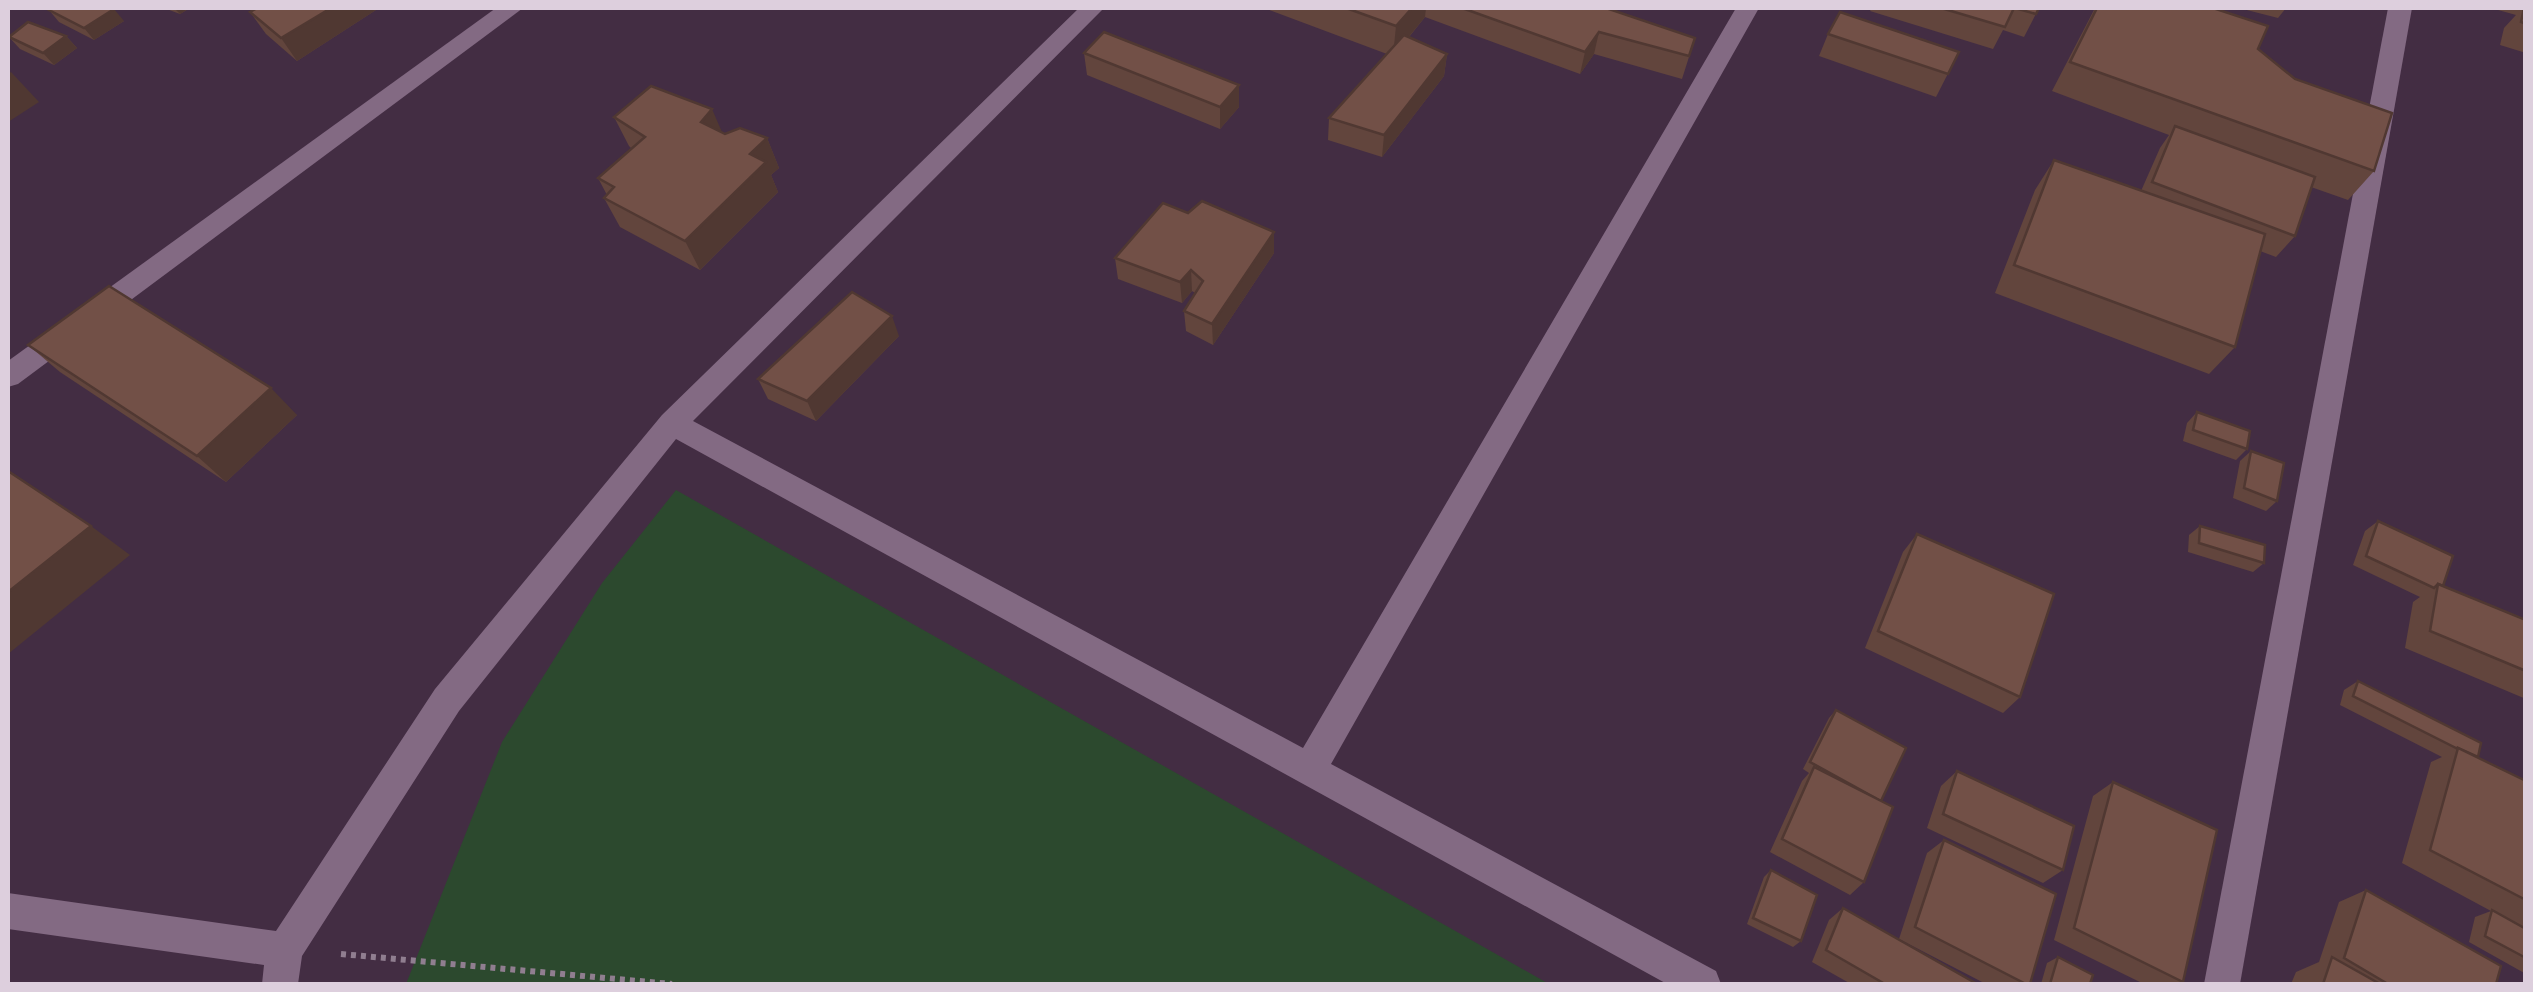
<svg xmlns="http://www.w3.org/2000/svg" width="2533" height="992" viewBox="0 0 2533 992" font-family="'Work Sans',sans-serif">
  <rect width="100%" height="100%" fill="#432d43"/>
  <path fill="#2c492e" d="M676,490L1549,984H406L502,742L602,583Z"/>
  <g fill="none" stroke-linecap="round" stroke-linejoin="round">
    <path stroke="#907e90" stroke-width="6" stroke-dasharray="5 5" stroke-linecap="butt" d="M341,954L672,984"/>
    <g fill="#836a83" fill-rule="evenodd">
      <path d="M496,8H523L18,384L8,387V361Z"/>
      <path d="M1079,8H1104L693,421L1303,748L1736,8H1759L1331,764L1716,971L1721,984H1667L676,439L459,711L302,956L298,984H262L264,965L8,929V893L276,931L435,689L662,415Z"/>
      <path d="M2388,8H2412L2240,984H2204Z"/>
    </g>
  </g>
  <g fill="#62453d">
    <path d="M164,8H190L180,14Z"/>
    <path d="M379,8L297,61L266,34L250,12Z"/>
    <path d="M1264,8H1606L1695,38L1682,79L1594,54L1580,74L1425,17L1409,37L1447,54L1444,76L1382,157L1328,140L1329,118L1387,54Z"/>
    <path d="M1872,8H2039L2024,37L2003,30L1993,49L1870,11Z"/>
    <path d="M2095,8H2213L2258,49L2374,171L2348,200L2311,187L2295,236L2276,257L2260,251L2235,347L2209,374L1995,293L2035,190L2054,160L2141,191L2160,148L2169,135L2052,91Z"/>
    <path d="M2239,8H2286L2278,18Z"/>
    <path d="M2491,8H2526V53L2500,45L2504,28L2516,15Z"/>
    <path d="M49,10L124,21L94,40L59,22Z"/>
    <path d="M1828,34L1959,52L1936,97L1819,56Z"/>
    <path d="M66,36L77,48L54,65L20,49L9,37Z"/>
    <path d="M1084,53L1239,107L1220,129L1087,75Z"/>
    <path d="M614,117L723,133L767,138L779,168L771,175L778,192L700,270L620,227L604,198L607,195L598,178L631,148L629,146Z"/>
    <path d="M1274,253L1213,345L1186,331L1184,311L1195,293L1192,291L1182,303L1118,279L1115,258Z"/>
    <path d="M899,336L816,421L768,399L758,379Z"/>
    <path d="M28,345L297,415L226,482L60,372Z"/>
    <path d="M2197,412L2247,449L2236,460L2183,441L2187,423Z"/>
    <path d="M2251,451L2277,501L2266,511L2233,498L2240,461Z"/>
    <path d="M2378,521L2443,586L2526,620V699L2405,648L2413,602L2420,597L2353,565L2365,531Z"/>
    <path d="M2200,526L2264,563L2253,572L2188,552L2189,535Z"/>
    <path d="M1917,534L2020,697L2003,713L1865,648L1903,552Z"/>
    <path d="M2358,681L2478,757L2526,781V974L2469,942L2475,917L2491,911L2402,863L2431,762L2442,757L2340,705L2344,690Z"/>
    <path d="M1836,710L1881,801L1864,882L1850,895L1770,852L1802,781L1809,773L1803,769L1829,718Z"/>
    <path d="M1957,771L2063,870L2043,883L1927,828L1941,786Z"/>
    <path d="M2113,782L2183,982L2176,984H2144L2054,940L2093,796Z"/>
    <path d="M1944,840L2030,984H1986L1899,939L1927,853Z"/>
    <path d="M1771,870L1801,941L1793,947L1747,924L1764,877Z"/>
    <path d="M2366,890L2496,984H2291L2296,972L2319,962L2339,902Z"/>
    <path d="M1843,908L1977,984H1851L1812,962L1829,920Z"/>
    <path d="M2058,957L2090,984H2041L2047,963Z"/>
  </g>
  <g fill="#503832">
    <path d="M174,8H190L180,14Z"/>
    <path d="M331,8H379L297,61L281,38Z"/>
    <path d="M1412,8H1426L1425,17L1393,56L1396,26Z"/>
    <path d="M114,9L124,21L94,40L84,28Z"/>
    <path d="M1599,32L1594,54L1580,74L1585,52Z"/>
    <path d="M66,36L77,48L54,65L43,53Z"/>
    <path d="M1447,54L1444,76L1382,157L1384,135Z"/>
    <path d="M11,72L39,102L8,122V74Z"/>
    <path d="M1239,85V107L1220,129V107Z"/>
    <path d="M712,109L725,139L701,122Z"/>
    <path d="M767,138L779,168L771,175L778,192L700,270L685,241L750,154Z"/>
    <path d="M1274,232V253L1213,345L1212,324Z"/>
    <path d="M1191,270L1192,291L1182,303L1180,282Z"/>
    <path d="M892,316L899,336L816,421L807,401Z"/>
    <path d="M271,388L297,415L226,482L197,456Z"/>
    <path d="M91,526L130,555L8,654V592Z"/>
  </g>
  <g fill="#725047" stroke="#503832" stroke-width="2.5">
    <path d="M53,8H111L114,9L84,28L49,10Z"/>
    <path d="M257,8H331L281,38L250,12Z"/>
    <path d="M1346,8H1412L1396,26Z"/>
    <path d="M1462,8H1606L1695,38L1689,56L1599,32L1585,52Z"/>
    <path d="M1941,8H2014L2005,27Z"/>
    <path d="M2015,8H2039L2036,14Z"/>
    <path d="M2097,8H2213L2268,26L2258,49L2295,79L2392,113L2374,171L2070,62Z"/>
    <path d="M2524,8H2526V24L2521,22Z"/>
    <path d="M1840,12L1959,52L1948,74L1828,34Z"/>
    <path d="M28,22L66,36L43,53L9,37Z"/>
    <path d="M1104,32L1239,85L1220,107L1084,53Z"/>
    <path d="M1404,35L1447,54L1384,135L1329,118Z"/>
    <path d="M651,86L712,109L701,122L725,134L740,128L767,138L750,154L766,162L685,241L604,198L614,187L598,178L645,137L614,117Z"/>
    <path d="M2175,126L2315,177L2295,236L2152,182Z"/>
    <path d="M2054,160L2265,234L2235,347L2014,265Z"/>
    <path d="M1202,201L1274,232L1212,324L1184,311L1203,281L1191,270L1180,282L1115,258L1163,203L1188,213Z"/>
    <path d="M109,286L271,388L197,456L28,345Z"/>
    <path d="M852,292L892,316L807,401L758,379Z"/>
    <path d="M2197,412L2250,431L2247,449L2193,430Z"/>
    <path d="M2251,451L2284,463L2277,501L2244,488Z"/>
    <path d="M8,471L91,526L8,592Z"/>
    <path d="M2378,521L2453,556L2443,586L2438,584L2434,588L2366,556Z"/>
    <path d="M2200,526L2265,545L2264,563L2199,543Z"/>
    <path d="M1917,534L2054,594L2020,697L1878,631Z"/>
    <path d="M2438,584L2526,620V671L2430,631Z"/>
    <path d="M2358,681L2481,743L2478,757L2458,748V749L2353,696Z"/>
    <path d="M1836,710L1906,748L1881,801L1810,762Z"/>
    <path d="M2458,748L2526,781V900L2430,850Z"/>
    <path d="M1814,767L1893,807L1864,882L1782,839Z"/>
    <path d="M1957,771L2074,826L2063,870L1943,814Z"/>
    <path d="M2113,782L2217,830L2183,982L2074,928Z"/>
    <path d="M1944,840L2056,894L2030,984H2026L1915,927Z"/>
    <path d="M1771,870L1817,895L1801,941L1753,918Z"/>
    <path d="M2366,890L2501,966L2496,984H2388L2344,958Z"/>
    <path d="M1843,908L1977,984H1885L1826,950Z"/>
    <path d="M2492,910L2526,929V958L2485,936Z"/>
    <path d="M2058,957L2093,975L2090,984H2050Z"/>
    <path d="M2332,957L2380,984H2323Z"/>
  </g>
  <rect width="2533" height="992" fill="none" stroke="#ddcfdd" stroke-width="20"/>
</svg>
